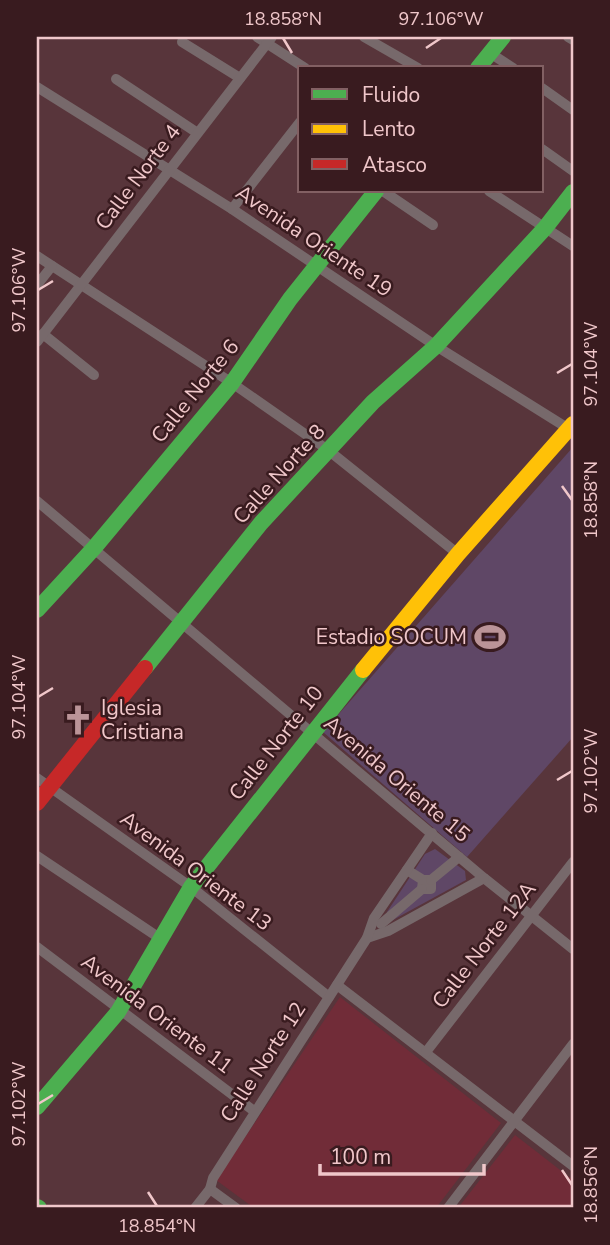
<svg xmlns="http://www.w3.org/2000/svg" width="610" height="1245" viewBox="0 0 610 1245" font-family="'Nunito Sans',sans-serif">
  <rect width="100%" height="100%" fill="#58353b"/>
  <g fill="#712c38">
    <path d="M340,997L501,1123L436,1208H254L216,1180Z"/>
    <path d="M515,1135L573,1180V1208H458Z"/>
  </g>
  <g fill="#5f4766">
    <path d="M573,447V737L467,857L323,732Z"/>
    <path d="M435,849L465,871L466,880L391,921L387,912L425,854Z"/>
  </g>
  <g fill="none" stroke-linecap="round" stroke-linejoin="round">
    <g stroke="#77696b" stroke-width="10">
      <path d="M257,37L305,68"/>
      <path d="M364,37L418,68"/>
      <path d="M568,37L573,40"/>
      <path d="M182,42L240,78"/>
      <path d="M490,53L513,68"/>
      <path d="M116,79L196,132"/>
      <path d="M37,87L232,209L436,346L569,429"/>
      <path d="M542,88L573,110"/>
      <path d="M542,149L573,171"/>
      <path d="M383,191L433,225"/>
      <path d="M489,191L573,246"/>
      <path d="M232,209L300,122"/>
      <path d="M37,256L232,383L328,450L458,554"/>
      <path d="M37,285L52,266"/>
      <path d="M43,334L94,375"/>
      <path d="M37,342L272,37"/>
      <path d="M37,501L484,878L573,949"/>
      <path d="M37,778L191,887L329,997"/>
      <path d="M37,856L161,939"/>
      <path d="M407,870L423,880H431V889H422L423,880"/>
      <path d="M431,880L459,857"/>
      <path d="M381,924L422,889"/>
      <path d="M367,938L388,931L484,878"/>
      <path d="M37,947L254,1111"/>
      <path d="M337,985L573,1166"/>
      <path d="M426,1052L573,862"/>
      <path d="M210,1189L236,1208"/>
      <path d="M195,1208L210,1189L213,1178L367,938L374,918L432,833"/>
      <path d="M448,1208L573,1044"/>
    </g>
    <g stroke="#4caf50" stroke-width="16">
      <path d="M478,68L503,37"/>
      <path d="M37,610L94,548L232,383L290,299L376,191"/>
      <path d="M145,668L261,523L373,402L436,346L545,228L573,192"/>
      <path d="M37,1107L118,1012L191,887L363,670"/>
      <path d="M37,1207L39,1208"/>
    </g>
    <path stroke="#ffc107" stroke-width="16" d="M363,670L458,554L573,424"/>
    <path stroke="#c62828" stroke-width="16" d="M37,803L145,668"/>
  </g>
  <path fill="none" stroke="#f0c7ca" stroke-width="2.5" d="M283,38L292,53M426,48L441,38M38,290L53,281M557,373L572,364M562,486L572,500M38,697L53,688M557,780L572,771M38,1104L53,1095M562,1170L572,1185M148,1192L157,1206"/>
  <defs>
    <g id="stadium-bare" transform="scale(2.415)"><path d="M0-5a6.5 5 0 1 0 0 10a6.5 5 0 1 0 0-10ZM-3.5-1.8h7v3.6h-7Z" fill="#bb9498" stroke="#391b1f" stroke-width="2.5" paint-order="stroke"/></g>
    <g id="church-bare" transform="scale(2.415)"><path d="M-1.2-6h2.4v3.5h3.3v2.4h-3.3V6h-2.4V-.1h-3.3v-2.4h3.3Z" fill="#bb9498" stroke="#391b1f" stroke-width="2.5" paint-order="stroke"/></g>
  </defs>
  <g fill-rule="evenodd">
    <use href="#stadium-bare" x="490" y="637"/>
    <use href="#church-bare" x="78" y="720"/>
  </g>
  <g text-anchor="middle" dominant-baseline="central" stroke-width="5" stroke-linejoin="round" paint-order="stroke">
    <g font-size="21" fill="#f0c7ca" stroke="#391b1f">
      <text transform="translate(138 177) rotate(-53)">Calle Norte 4</text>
      <text transform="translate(314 241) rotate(34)">Avenida Oriente 19</text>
      <text transform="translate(195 391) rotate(-51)">Calle Norte 6</text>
      <text transform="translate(279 474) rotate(-48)">Calle Norte 8</text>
      <text transform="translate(276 743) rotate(-52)">Calle Norte 10</text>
      <text transform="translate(397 779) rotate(40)">Avenida Oriente 15</text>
      <text transform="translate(196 871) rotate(37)">Avenida Oriente 13</text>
      <text transform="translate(484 945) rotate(-52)">Calle Norte 12A</text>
      <text transform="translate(157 1014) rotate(37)">Avenida Oriente 11</text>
      <text transform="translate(263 1062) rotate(-57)">Calle Norte 12</text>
    </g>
    <g font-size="21" fill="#f0c7ca" stroke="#391b1f" text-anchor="end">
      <text x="467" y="637">Estadio SOCUM</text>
      <text x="101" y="708" text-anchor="start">Iglesia<tspan x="101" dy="24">Cristiana</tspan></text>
    </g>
  </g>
  <rect width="610" height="1245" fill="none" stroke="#391b1f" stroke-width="77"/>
  <rect x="298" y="66" width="245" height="126" fill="#391b1f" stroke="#826063" stroke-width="2"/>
  <rect x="312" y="89" width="35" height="10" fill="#4caf50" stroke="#826063" stroke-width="2"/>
  <text x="362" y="102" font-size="21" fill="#f0c7ca">Fluido</text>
  <rect x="312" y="124" width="35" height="10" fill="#ffc107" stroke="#826063" stroke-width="2"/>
  <text x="362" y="136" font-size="21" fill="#f0c7ca">Lento</text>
  <rect x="312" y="159" width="35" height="10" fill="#c62828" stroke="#826063" stroke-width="2"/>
  <text x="362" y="172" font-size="21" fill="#f0c7ca">Atasco</text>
  <path d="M320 1164v10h164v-10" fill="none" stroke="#f0c7ca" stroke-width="3.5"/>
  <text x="330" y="1164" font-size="21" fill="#f0c7ca" stroke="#391b1f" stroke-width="5" paint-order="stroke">100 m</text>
  <rect x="38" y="38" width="534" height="1168" fill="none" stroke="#f0c7ca" stroke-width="2.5"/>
  <g font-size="18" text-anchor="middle" fill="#f0c7ca">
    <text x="283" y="25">18.858°N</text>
    <text x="441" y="25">97.106°W</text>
    <text transform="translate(19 290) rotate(-90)" y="6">97.106°W</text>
    <text transform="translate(591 364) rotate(-90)" y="6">97.104°W</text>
    <text transform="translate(591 500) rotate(-90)" y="6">18.858°N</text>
    <text transform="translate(19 697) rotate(-90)" y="6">97.104°W</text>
    <text transform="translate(591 771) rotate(-90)" y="6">97.102°W</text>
    <text transform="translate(19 1104) rotate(-90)" y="6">97.102°W</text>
    <text transform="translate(591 1185) rotate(-90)" y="6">18.856°N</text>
    <text x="157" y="1232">18.854°N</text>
  </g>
</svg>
